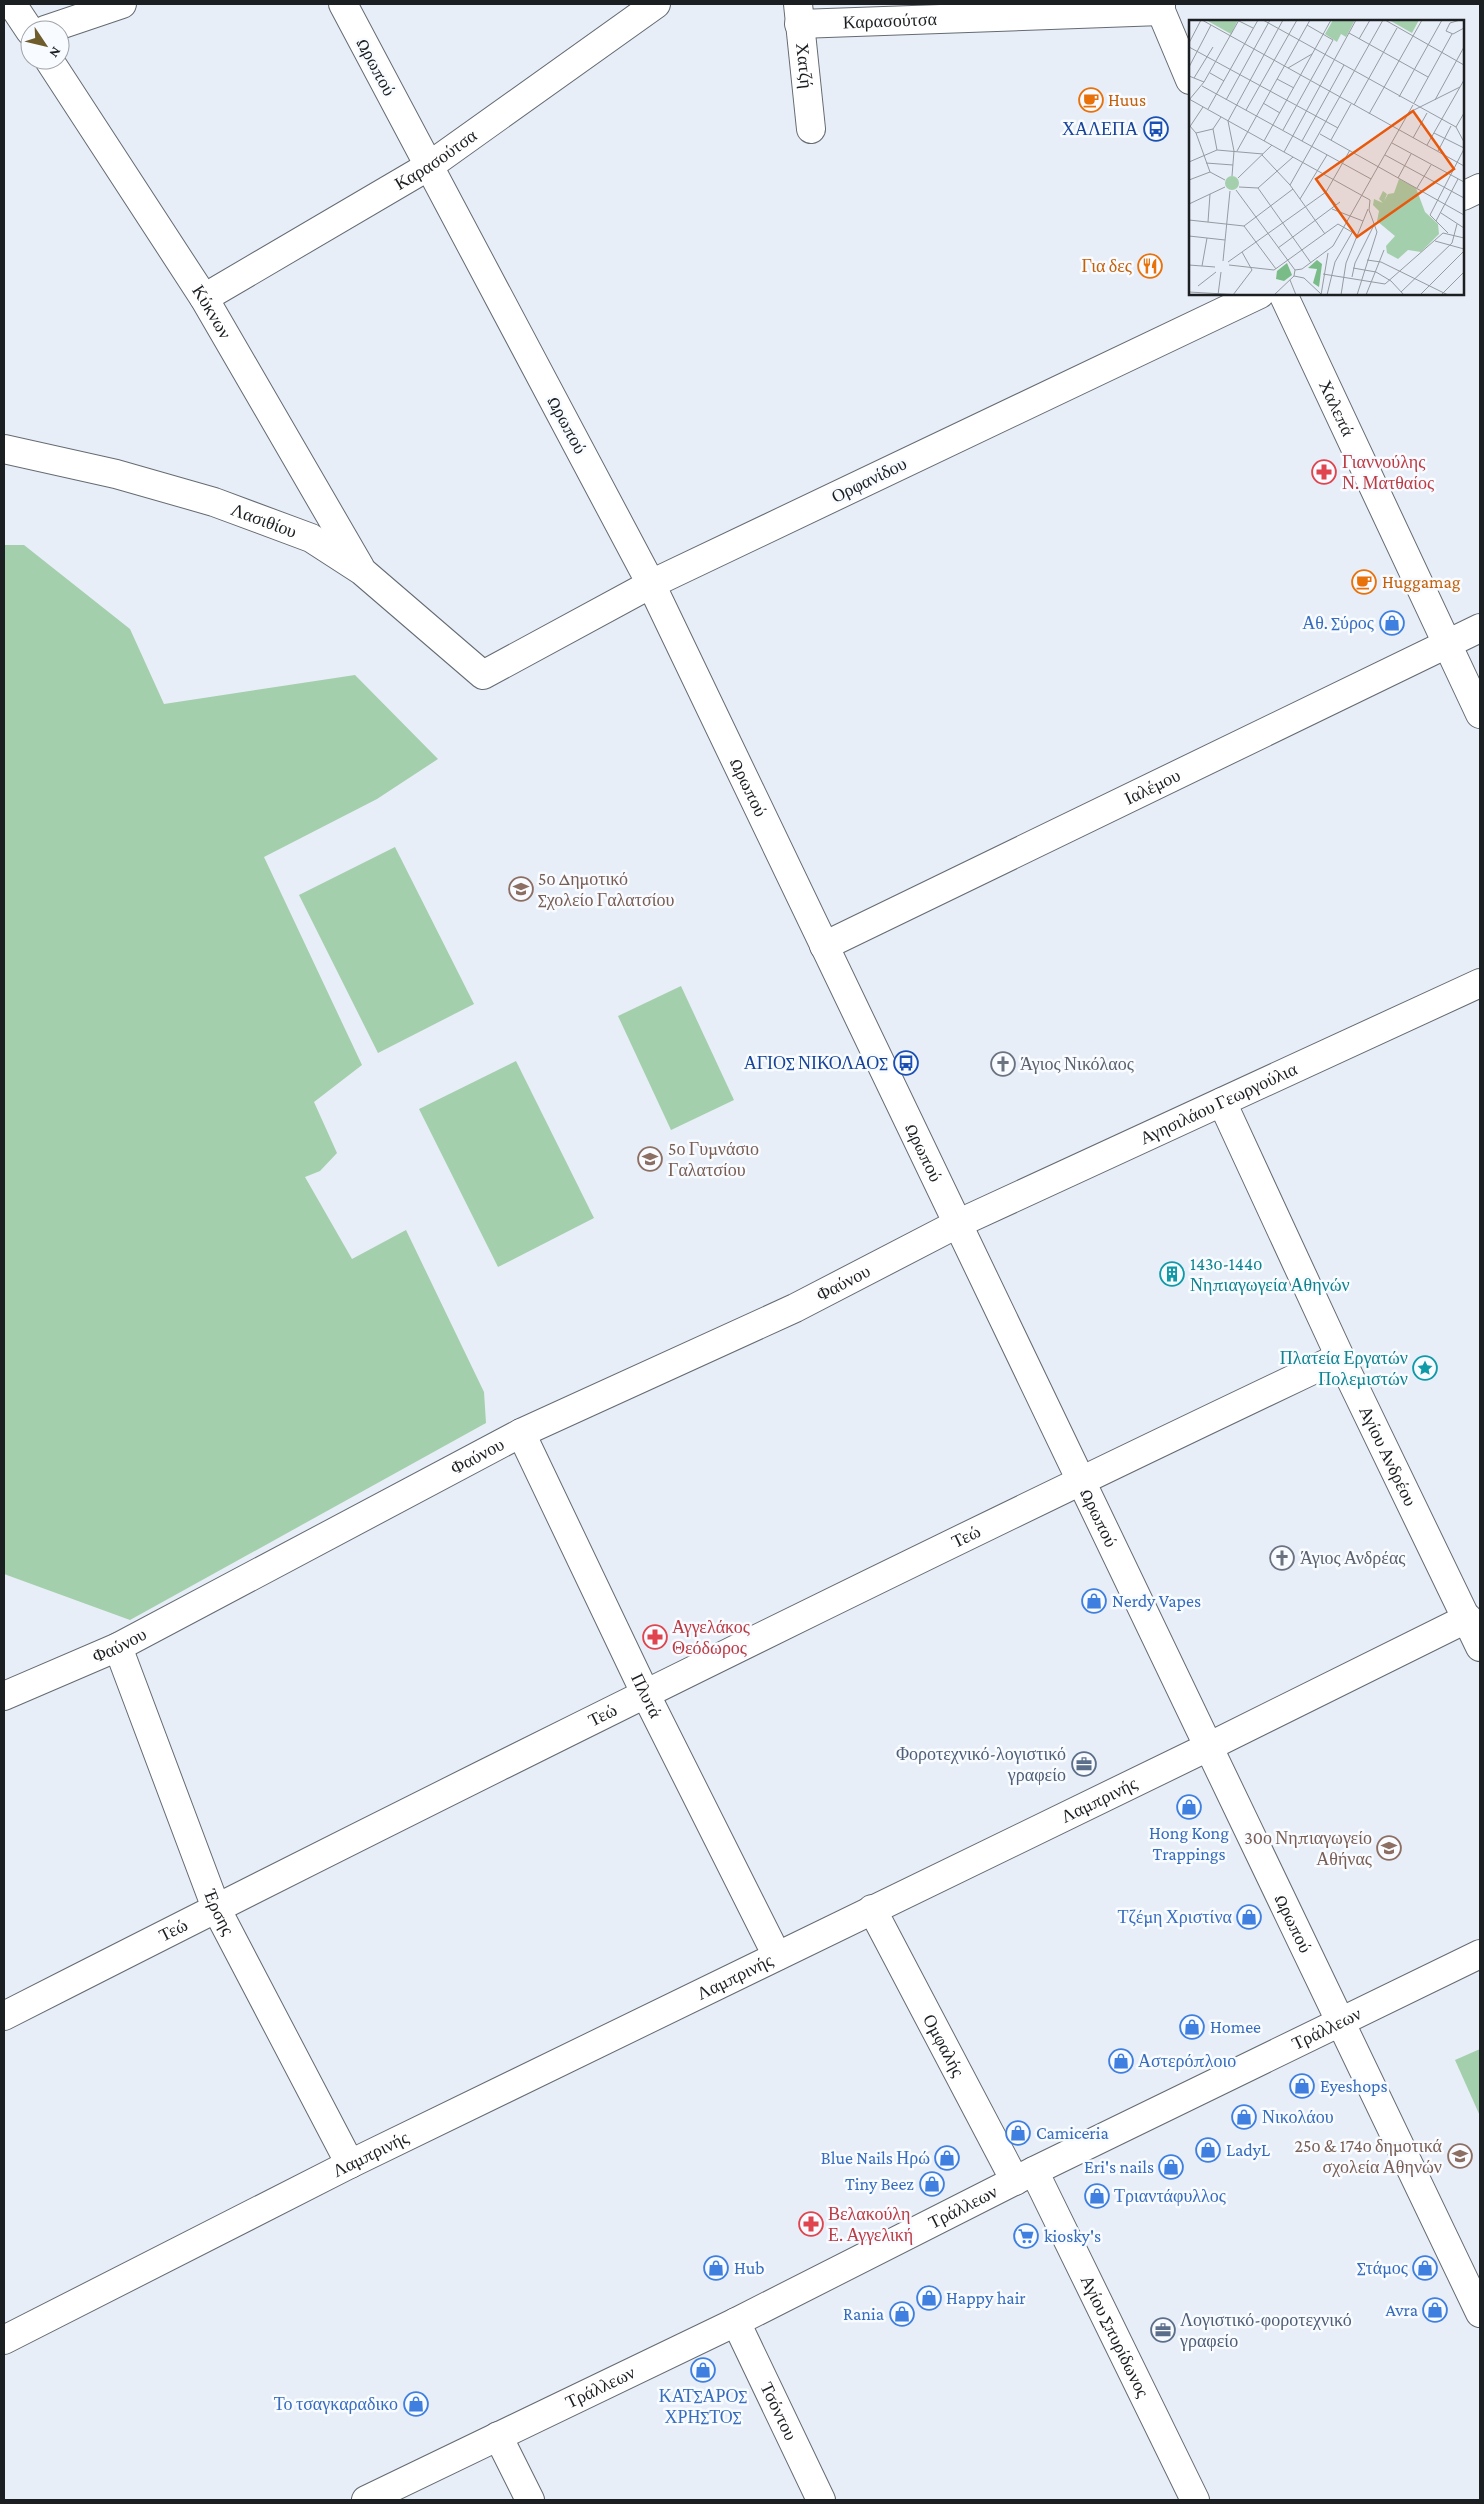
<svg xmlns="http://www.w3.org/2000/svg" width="1484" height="2504" viewBox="0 0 1484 2504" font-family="'Crimson Pro',serif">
  <rect width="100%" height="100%" fill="#e7eef7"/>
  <g fill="#a4cfac">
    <path d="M4,545H24L130,629L164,704L355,675L438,759L377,799L264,857L362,1065L314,1102L337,1153L320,1171L305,1177L352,1259L406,1230L484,1392L486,1423L130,1620L4,1574Z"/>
    <path d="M395,847L474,1004L378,1053L299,895Z"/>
    <path d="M681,986L734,1100L671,1130L618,1016Z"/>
    <path d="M516,1061L594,1218L498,1267L419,1109Z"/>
    <path d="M1480,2049V2116L1455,2060Z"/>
  </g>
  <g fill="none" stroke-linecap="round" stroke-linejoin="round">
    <g stroke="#646b72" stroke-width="30">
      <g id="street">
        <path d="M12,4L30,31"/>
        <path id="s1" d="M798,4L811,129"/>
        <path id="s2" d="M799,24L1161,11"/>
        <path d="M45,30L122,4"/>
        <path id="s3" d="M49,60L204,298L360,567"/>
        <path id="s4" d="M1283,294L1480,714"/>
        <path id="s5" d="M204,298L429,166L656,4"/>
        <path id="s6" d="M4,449L116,474L214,502L311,538L362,571L483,675L651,584L343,4"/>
        <path id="s7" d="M824,946L1480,628"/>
        <path id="s8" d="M1222,1102L1340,1357L1480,1647"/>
        <path id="s9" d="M521,1433L646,1695L777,1956"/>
        <path id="s10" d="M118,1647L216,1908L350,2164"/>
        <path id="s11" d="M4,1696L118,1647L521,1433L795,1308L957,1224L1480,983"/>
        <path id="s12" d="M872,1909L1015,2181"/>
        <path id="s13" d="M4,2016C446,1791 891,1570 1340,1357"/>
        <path id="s14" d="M1034,2171L1195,2500"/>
        <path id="s15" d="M736,2322L821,2500"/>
        <path id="s16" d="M4,2340L350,2164L1208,1747L1468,1618"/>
        <path d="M498,2436L530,2500"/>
        <path id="s17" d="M366,2500L736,2322L1034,2171L1480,1954"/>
      </g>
    </g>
    <g stroke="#646b72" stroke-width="30">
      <g id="secondary">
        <path d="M1161,4V11L1190,80"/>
        <path d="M1463,196L1480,188"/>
        <path id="s18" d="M1260,294L651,584L1480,2313"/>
      </g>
    </g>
    <use href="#street" stroke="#fff" stroke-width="28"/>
    <use href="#secondary" stroke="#fff" stroke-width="28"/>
  </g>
  <defs>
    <g id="cafe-ring" transform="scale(1.25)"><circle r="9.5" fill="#f8fbff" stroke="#e8710a" stroke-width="1.5"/><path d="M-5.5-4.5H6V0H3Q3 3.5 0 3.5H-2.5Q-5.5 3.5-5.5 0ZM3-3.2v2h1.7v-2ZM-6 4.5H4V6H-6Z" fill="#e8710a"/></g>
    <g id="bus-ring" transform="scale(1.25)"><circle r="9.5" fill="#f8fbff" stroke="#1a4fb4" stroke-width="1.5"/><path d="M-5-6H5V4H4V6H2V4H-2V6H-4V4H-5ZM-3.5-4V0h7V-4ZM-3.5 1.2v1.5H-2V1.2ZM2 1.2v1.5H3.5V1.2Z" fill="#1a4fb4"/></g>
    <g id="restaurant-ring" transform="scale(1.25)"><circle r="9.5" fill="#f8fbff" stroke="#e8710a" stroke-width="1.5"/><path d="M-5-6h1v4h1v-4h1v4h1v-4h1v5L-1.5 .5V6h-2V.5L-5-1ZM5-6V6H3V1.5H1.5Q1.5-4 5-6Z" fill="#e8710a"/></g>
    <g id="pharmacy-ring" transform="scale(1.25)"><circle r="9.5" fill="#f8fbff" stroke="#e0444e" stroke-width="1.5"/><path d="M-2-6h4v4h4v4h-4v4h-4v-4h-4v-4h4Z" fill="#e0444e"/></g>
    <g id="shop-ring" transform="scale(1.25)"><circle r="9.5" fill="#f8fbff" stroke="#3f7fe0" stroke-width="1.5"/><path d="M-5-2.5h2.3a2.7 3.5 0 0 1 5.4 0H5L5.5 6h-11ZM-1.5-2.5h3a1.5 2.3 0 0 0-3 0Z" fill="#3f7fe0"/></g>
    <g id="school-ring" transform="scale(1.25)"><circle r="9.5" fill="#f8fbff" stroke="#8d6e63" stroke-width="1.5"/><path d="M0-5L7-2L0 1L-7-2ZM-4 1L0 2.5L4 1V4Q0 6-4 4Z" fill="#8d6e63"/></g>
    <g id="church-ring" transform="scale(1.25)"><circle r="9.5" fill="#f8fbff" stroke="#6b7280" stroke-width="1.5"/><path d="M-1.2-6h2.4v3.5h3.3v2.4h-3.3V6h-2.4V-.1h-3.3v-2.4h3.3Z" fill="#6b7280"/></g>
    <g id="building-ring" transform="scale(1.25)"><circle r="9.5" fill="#f8fbff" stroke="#0f9aa8" stroke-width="1.5"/><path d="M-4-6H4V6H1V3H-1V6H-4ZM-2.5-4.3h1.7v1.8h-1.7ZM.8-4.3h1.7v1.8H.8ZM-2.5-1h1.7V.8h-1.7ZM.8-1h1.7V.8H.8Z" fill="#0f9aa8"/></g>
    <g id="sight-ring" transform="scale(1.25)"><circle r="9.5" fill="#f8fbff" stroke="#0f9aa8" stroke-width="1.5"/><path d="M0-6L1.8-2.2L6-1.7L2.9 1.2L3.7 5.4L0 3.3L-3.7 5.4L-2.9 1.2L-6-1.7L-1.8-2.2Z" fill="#0f9aa8"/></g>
    <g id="office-ring" transform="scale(1.25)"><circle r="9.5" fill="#f8fbff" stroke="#5c6f8a" stroke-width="1.5"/><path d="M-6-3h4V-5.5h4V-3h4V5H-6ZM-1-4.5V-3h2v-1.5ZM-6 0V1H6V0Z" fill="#5c6f8a"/></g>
    <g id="supermarket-ring" transform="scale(1.25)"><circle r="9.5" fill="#f8fbff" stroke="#3f7fe0" stroke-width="1.5"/><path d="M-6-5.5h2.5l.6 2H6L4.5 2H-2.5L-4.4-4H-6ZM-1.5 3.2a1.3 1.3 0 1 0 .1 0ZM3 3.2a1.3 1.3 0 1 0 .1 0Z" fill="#3f7fe0"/></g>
  </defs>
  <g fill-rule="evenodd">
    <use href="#cafe-ring" x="1091" y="100"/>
    <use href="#bus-ring" x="1156" y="129"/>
    <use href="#restaurant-ring" x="1150" y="266"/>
    <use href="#pharmacy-ring" x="1324" y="472"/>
    <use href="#cafe-ring" x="1364" y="582"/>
    <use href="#shop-ring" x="1392" y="623"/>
    <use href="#school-ring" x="521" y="889"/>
    <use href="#bus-ring" x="906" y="1063"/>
    <use href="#church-ring" x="1003" y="1064"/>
    <use href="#school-ring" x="650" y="1159"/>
    <use href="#building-ring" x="1172" y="1274"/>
    <use href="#sight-ring" x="1425" y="1368"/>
    <use href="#church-ring" x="1282" y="1558"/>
    <use href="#shop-ring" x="1094" y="1601"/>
    <use href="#pharmacy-ring" x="655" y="1637"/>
    <use href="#office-ring" x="1084" y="1764"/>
    <use href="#shop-ring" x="1189" y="1807"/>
    <use href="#school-ring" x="1389" y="1848"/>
    <use href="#shop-ring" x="1249" y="1917"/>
    <use href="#shop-ring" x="1192" y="2027"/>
    <use href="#shop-ring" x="1121" y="2061"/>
    <use href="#shop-ring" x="1302" y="2086"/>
    <use href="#shop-ring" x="1244" y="2117"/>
    <use href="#shop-ring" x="1018" y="2133"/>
    <use href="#shop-ring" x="1208" y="2150"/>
    <use href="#school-ring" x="1460" y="2156"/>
    <use href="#shop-ring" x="947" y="2158"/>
    <use href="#shop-ring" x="1171" y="2167"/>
    <use href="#shop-ring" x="932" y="2184"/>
    <use href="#shop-ring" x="1097" y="2196"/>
    <use href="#pharmacy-ring" x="811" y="2224"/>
    <use href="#supermarket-ring" x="1026" y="2236"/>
    <use href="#shop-ring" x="716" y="2268"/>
    <use href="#shop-ring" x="1425" y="2268"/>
    <use href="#shop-ring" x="929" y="2298"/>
    <use href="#shop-ring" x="1435" y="2310"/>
    <use href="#shop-ring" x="902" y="2314"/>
    <use href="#office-ring" x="1163" y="2330"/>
    <use href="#shop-ring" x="703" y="2370"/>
    <use href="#shop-ring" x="416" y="2404"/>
  </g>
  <g text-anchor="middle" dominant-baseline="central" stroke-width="5" stroke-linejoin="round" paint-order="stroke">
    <g font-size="18" fill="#1c1f22" stroke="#f8fbff">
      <text stroke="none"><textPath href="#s2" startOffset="91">Καρασούτσα</textPath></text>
      <text stroke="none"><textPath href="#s1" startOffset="62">Χατζή</textPath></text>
      <text transform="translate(376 67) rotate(62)">Ωρωπού</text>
      <text stroke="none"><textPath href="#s5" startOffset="270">Καρασούτσα</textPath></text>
      <text stroke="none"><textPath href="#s3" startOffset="300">Κύκνων</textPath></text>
      <text stroke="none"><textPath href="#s4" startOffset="126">Χαλεπά</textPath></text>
      <text transform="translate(567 425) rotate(62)">Ωρωπού</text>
      <text transform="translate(869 480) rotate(-26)">Ορφανίδου</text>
      <text stroke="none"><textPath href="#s6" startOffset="270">Λασιθίου</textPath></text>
      <text stroke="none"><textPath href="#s18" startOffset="900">Ωρωπού</textPath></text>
      <text stroke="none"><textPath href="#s7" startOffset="365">Ιαλέμου</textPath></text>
      <text stroke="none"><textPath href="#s11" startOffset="1352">Αγησιλάου Γεωργούλια</textPath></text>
      <text stroke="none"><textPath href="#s18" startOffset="1305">Ωρωπού</textPath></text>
      <text stroke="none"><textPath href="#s11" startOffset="936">Φαύνου</textPath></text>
      <text stroke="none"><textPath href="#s11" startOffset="531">Φαύνου</textPath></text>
      <text stroke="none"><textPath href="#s8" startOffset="391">Αγίου Ανδρέου</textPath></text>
      <text stroke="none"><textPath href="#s18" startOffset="1710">Ωρωπού</textPath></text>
      <text stroke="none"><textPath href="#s13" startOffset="1075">Τεώ</textPath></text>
      <text stroke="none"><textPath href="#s11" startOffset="126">Φαύνου</textPath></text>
      <text stroke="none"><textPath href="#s9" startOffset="291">Πλυτά</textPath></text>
      <text stroke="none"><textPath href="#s13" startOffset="670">Τεώ</textPath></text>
      <text stroke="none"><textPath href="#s16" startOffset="1221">Λαμπρινής</textPath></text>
      <text stroke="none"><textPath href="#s10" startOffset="284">Έρσης</textPath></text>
      <text stroke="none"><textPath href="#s18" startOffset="2160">Ωρωπού</textPath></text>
      <text stroke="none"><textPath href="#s13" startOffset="190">Τεώ</textPath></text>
      <text stroke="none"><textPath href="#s16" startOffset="816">Λαμπρινής</textPath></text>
      <text stroke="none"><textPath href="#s17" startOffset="1070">Τράλλεων</textPath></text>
      <text stroke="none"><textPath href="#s12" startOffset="154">Ομφαλής</textPath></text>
      <text stroke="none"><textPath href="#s16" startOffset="411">Λαμπρινής</textPath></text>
      <text stroke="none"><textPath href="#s17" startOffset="665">Τράλλεων</textPath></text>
      <text stroke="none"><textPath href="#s14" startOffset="184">Αγίου Σπυρίδωνος</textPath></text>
      <text stroke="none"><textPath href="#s17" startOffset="260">Τράλλεων</textPath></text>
      <text stroke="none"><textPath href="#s15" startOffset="99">Τσόντου</textPath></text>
    </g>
    <g font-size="18" fill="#c56008" stroke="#f8fbff" text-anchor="start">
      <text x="1108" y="100">Huus</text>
      <text x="1132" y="266" text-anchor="end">Για δες</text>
      <text x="1382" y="582">Huggamag</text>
    </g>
    <g font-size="18" fill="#164399" stroke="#f8fbff" text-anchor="end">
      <text x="1138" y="129">ΧΑΛΕΠΑ</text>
      <text x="888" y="1063">ΑΓΙΟΣ ΝΙΚΟΛΑΟΣ</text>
    </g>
    <g font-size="18" fill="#be3a42" stroke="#f8fbff" text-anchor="start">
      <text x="1342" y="462">Γιαννούλης<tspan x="1342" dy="21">Ν. Ματθαίος</tspan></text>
      <text x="672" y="1627">Αγγελάκος<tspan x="672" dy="21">Θεόδωρος</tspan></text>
      <text x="828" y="2214">Βελακούλη<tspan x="828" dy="21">Ε. Αγγελική</tspan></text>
    </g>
    <g font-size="18" fill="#366cbe" stroke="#f8fbff" text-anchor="start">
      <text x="1374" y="623" text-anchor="end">Αθ. Σύρος</text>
      <text x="1112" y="1601">Nerdy Vapes</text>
      <text x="1189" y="1833" text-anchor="middle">Hong Kong<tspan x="1189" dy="21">Trappings</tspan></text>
      <text x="1232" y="1917" text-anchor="end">Τζέμη Χριστίνα</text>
      <text x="1210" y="2027">Homee</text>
      <text x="1138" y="2061">Αστερόπλοιο</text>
      <text x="1320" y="2086">Eyeshops</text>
      <text x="1262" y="2117">Νικολάου</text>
      <text x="1036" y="2133">Camiceria</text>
      <text x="1226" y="2150">LadyL</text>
      <text x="930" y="2158" text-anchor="end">Blue Nails Ηρώ</text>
      <text x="1154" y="2167" text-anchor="end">Eri's nails</text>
      <text x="914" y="2184" text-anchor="end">Tiny Beez</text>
      <text x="1114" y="2196">Τριαντάφυλλος</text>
      <text x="1044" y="2236">kiosky's</text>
      <text x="734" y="2268">Hub</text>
      <text x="1408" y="2268" text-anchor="end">Στάμος</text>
      <text x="946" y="2298">Happy hair</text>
      <text x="1418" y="2310" text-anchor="end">Avra</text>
      <text x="884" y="2314" text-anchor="end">Rania</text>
      <text x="703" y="2396" text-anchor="middle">ΚΑΤΣΑΡΟΣ<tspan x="703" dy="21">ΧΡΗΣΤΟΣ</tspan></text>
      <text x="398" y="2404" text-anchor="end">Το τσαγκαραδικο</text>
    </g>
    <g font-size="18" fill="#785e54" stroke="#f8fbff" text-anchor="start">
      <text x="538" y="879">5ο Δημοτικό<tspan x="538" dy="21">Σχολείο Γαλατσίου</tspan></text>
      <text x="668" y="1149">5ο Γυμνάσιο<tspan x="668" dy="21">Γαλατσίου</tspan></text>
      <text x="1372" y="1838" text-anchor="end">30ο Νηπιαγωγείο<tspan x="1372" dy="21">Αθήνας</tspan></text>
      <text x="1442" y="2146" text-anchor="end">25ο &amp; 174ο δημοτικά<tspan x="1442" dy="21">σχολεία Αθηνών</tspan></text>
    </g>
    <g font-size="18" fill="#5b616d" stroke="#f8fbff" text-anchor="start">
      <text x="1020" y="1064">Άγιος Νικόλαος</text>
      <text x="1300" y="1558">Άγιος Ανδρέας</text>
    </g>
    <g font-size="18" fill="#0d838f" stroke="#f8fbff" text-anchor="start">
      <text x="1190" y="1264">143ο-144ο<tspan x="1190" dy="21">Νηπιαγωγεία Αθηνών</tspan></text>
      <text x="1408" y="1358" text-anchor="end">Πλατεία Εργατών<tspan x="1408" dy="21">Πολεμιστών</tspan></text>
    </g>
    <g font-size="18" fill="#4e5e75" stroke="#f8fbff" text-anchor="end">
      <text x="1066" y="1754">Φοροτεχνικό-λογιστικό<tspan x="1066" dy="21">γραφείο</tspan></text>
      <text x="1180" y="2320" text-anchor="start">Λογιστικό-φοροτεχνικό<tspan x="1180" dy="21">γραφείο</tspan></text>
    </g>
  </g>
  <g transform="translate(1189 20)">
    <rect width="275" height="275" fill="#e7eef7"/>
    <path d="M210,159L227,168L236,192L249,204L250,214L232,232L219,230L209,239L198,233L197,226L206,216L188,201L190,191L184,185L185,179L194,183L190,179L194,171L198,174L195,181L199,174L205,173Z" fill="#a4cfac"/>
    <path d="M128,240L133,244L130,267L124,263L128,249L119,248ZM98,243L103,255L95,261L87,259L88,251Z" fill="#79bc88"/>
    <path d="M17,0H49L42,14Z" fill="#a4cfac"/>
    <path d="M144,0H166L157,17L152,14L148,22L136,14ZM200,0H230L223,13ZM36 163a7 7 0 1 1 14 0a7 7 0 1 1-14 0Z" fill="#a4cfac"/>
    <path fill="none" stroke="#969ba2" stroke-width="1" d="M13,0L275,146M74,0L267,107L275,122M196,0L275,45M271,0L261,3L257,11L264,14L275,8M50,1L64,8M160,13L239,57M170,19L181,0M0,23L12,0M0,27L149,108M0,47L22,5M99,48L123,34M21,53L35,61M0,56L15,62M5,58L24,27M88,59L105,68M13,66L182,159M210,77L253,0M0,79L181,180L180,190L188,212L168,275M0,80L15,62L50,0M37,80L81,0M246,80L275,27M74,83L91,93M225,83L263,14M165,85L208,8M19,89L69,0M57,90L108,0M219,93L271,67M180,94L233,0M0,105L7,113L21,152M267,107L275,93M0,108L14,87M24,109L28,130M94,110L144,20L118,5M7,113L24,109L32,97M245,113L275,128M131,114L275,195M224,118L238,93M142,120L162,84M75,121L142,0M113,121L155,45M203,123L275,162M238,125L275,60M48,131L121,0M249,131L262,106M95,132L167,0M73,135L101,165L136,214M196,135L275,178M0,142L28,130L74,134M17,143L44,145M21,152L36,160M43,156L45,131L39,101L94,0M49,158L83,125M209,158L222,134M0,160L21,152M101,165L194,0M50,167L69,168L104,137M69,168L122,243M228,168L242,145M47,170L106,250L105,256M137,172L147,185M111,179L138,135M0,184L36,167M143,189L174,201M252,193L275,208M0,200L55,206M247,201L269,159M19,202L21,174M55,206L104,169M55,206L87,249M259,213L241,195L275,129M0,216L36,220M246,221L275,229M89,228L151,182M178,240L192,242L259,275M34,241L41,171M39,242L137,172L161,130M0,245L26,247M40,245L85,250L149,204L168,215M13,246L18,218M164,248L187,252L202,261L215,275M106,250L113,249L144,226L224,85M134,254L196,264M105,256L115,258L132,274M163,257L166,243L185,205M101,260L107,275M196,264L254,213L275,218M9,266L27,252M0,272L52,275M212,272L263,223L268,204M29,275L32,252M44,275L63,250L53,232M63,275H80M85,275L105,256M132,275L139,233M138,275L146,242L164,211M152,275L157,243L179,189M177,275L195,230M231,275L275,231M252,275L275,252"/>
    <path fill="#e8590c" fill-opacity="0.15" stroke="#e8590c" stroke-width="2.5" d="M224,91L265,149L168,217L127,159Z"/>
    <rect width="275" height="275" fill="none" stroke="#1c1f22" stroke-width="2.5"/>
  </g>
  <rect width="1484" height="2504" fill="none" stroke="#1c1f22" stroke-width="10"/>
  <g transform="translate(45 45) rotate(125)"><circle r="24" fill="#f8fbff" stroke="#a0a3a7"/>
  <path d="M0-4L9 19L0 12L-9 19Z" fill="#6f5d2b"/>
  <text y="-8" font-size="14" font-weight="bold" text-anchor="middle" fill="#1c1f22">N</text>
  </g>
</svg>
